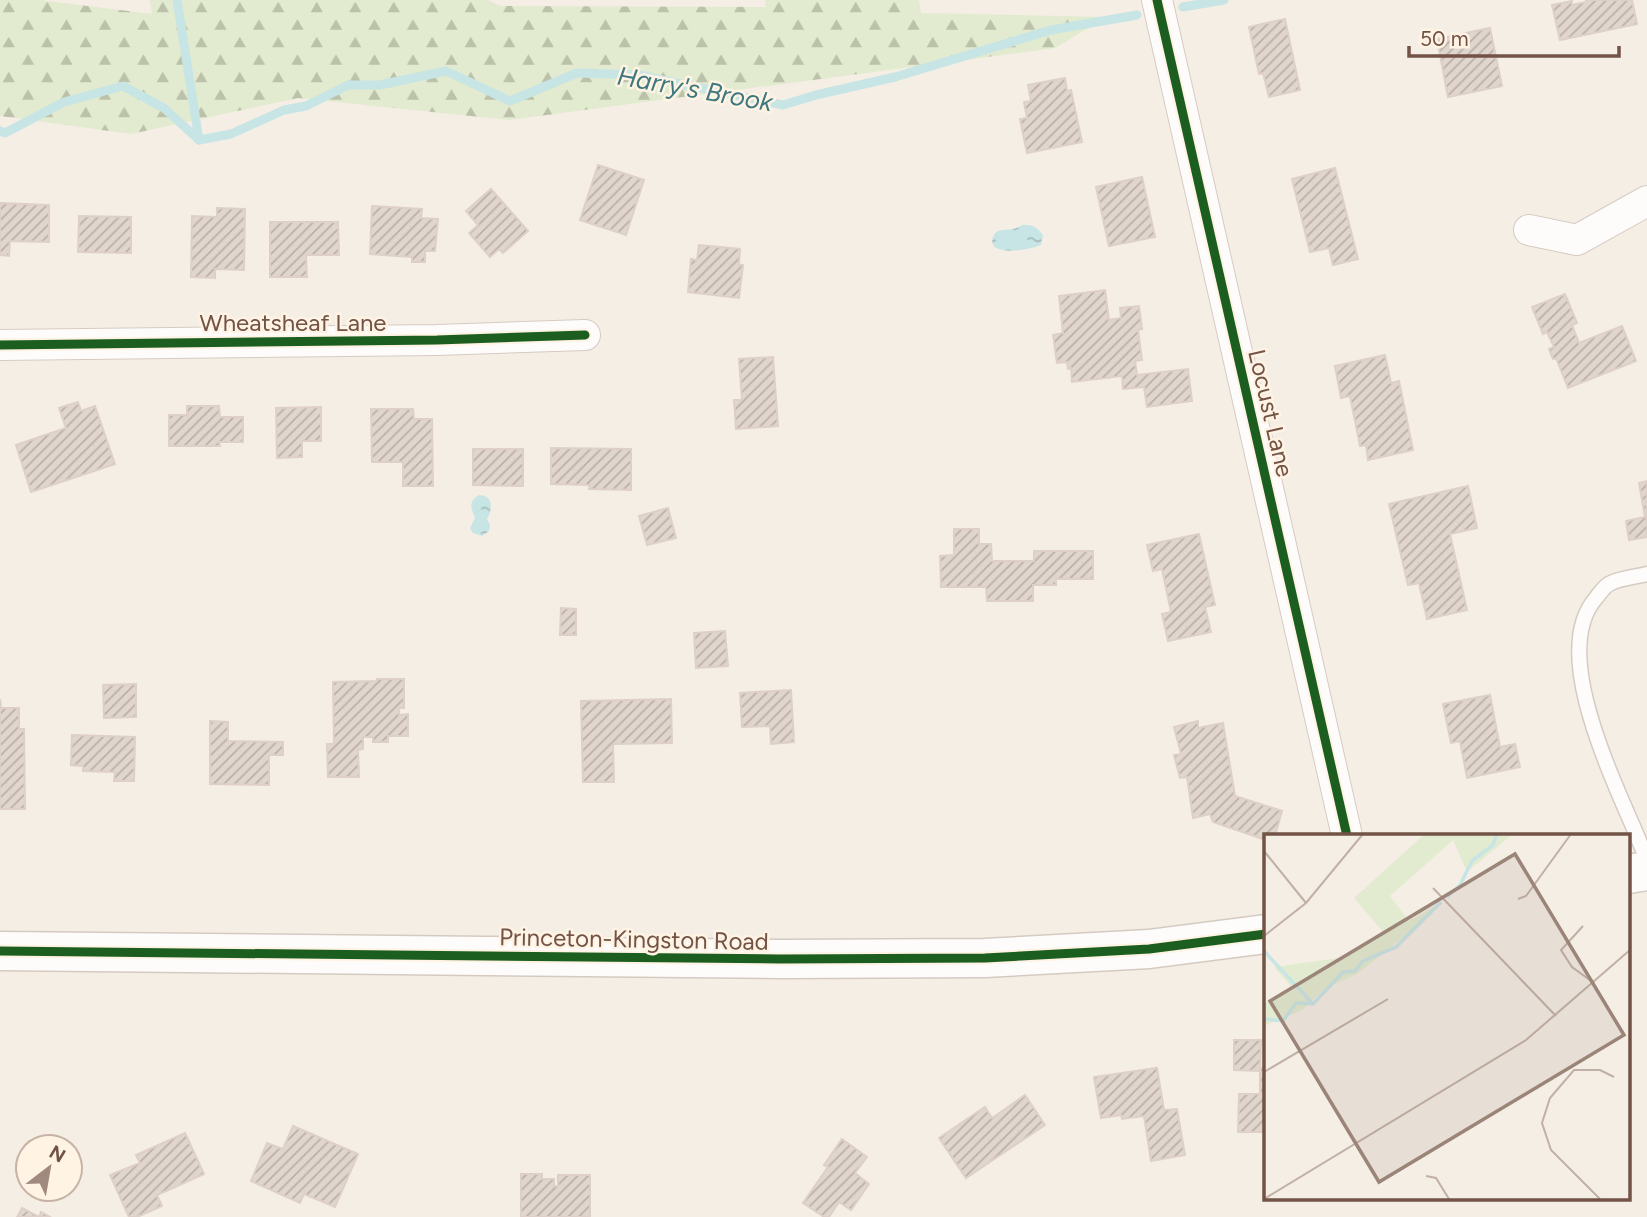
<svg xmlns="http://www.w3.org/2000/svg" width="1647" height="1217" viewBox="0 0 1647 1217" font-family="Figtree,sans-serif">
  <defs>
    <pattern id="forest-firs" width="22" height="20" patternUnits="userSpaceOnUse" patternTransform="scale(1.75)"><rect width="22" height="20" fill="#e2ebcf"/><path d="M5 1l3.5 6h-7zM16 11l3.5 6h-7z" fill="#bcc1aa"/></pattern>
    <pattern id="water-ripples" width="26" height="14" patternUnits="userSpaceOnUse" patternTransform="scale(1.75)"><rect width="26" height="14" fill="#c7e5e5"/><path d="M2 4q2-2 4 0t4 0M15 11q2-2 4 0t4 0" fill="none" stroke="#a6bcbb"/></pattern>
    <pattern id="building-hatch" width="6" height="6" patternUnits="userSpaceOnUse" patternTransform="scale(1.75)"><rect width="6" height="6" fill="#e1d6cd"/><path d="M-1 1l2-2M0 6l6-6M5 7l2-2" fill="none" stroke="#bbb0a8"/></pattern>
  </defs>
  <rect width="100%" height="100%" fill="#f5eee5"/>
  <path fill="url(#forest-firs)" d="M0,0H40L152,14L150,0H488L501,6L766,7L765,0H919L921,13L1107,17L1055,48L509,120L298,98L131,134L0,116Z"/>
  <g fill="url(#water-ripples)">
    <path d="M1022,225C1032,224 1038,227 1043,236L1041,245C1032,249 1008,253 999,249C993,247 993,245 992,240C997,223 1008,235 1022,225Z"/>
    <path d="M479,495C493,495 493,509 487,519L490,525L489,531L482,536L473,533L470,528L475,518C471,508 468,501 479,495Z"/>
  </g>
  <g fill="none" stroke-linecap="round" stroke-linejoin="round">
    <g stroke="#c7e5e5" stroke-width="9">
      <path d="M177,0L199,140"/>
      <path d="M1183,7L1224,0"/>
      <path d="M0,131L5,133L64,102L123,86L164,108L199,140L231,134L284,110L306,106L348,85H380L446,71L510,101L577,73L638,75L783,105L816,95L895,77L1051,30L1137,15"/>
    </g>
  </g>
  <g fill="url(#building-hatch)" stroke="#ded0c8" stroke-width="2">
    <path d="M1586,0H1632L1637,24L1560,40L1552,5L1572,1V5L1586,2Z"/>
    <path d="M1285,19L1300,90L1269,97L1263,73L1259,74L1249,27Z"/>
    <path d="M1490,28L1502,86L1448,97L1437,39Z"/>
    <path d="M1065,78L1067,91L1071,90L1082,142L1027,153L1020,119L1027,118L1024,102L1031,101L1028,85Z"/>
    <path d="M598,165L644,180L626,235L580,220Z"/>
    <path d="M1335,168L1358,259L1333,265L1329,248L1310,252L1292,179Z"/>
    <path d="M1142,177L1155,237L1109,246L1096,187Z"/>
    <path d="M491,189L528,231L503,253L499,249L490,257L469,233L478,225L466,211Z"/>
    <path d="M0,203L49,205V242L10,241L9,256L0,255Z"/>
    <path d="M372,206L422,209L421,218L438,219L435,251H425V262H412V257L370,254Z"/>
    <path d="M217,208L245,209L244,270L215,269V278L191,277L192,216L217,217Z"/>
    <path d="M79,216L131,217V253L78,252Z"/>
    <path d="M270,222H338L339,255H306L307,277H270Z"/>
    <path d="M699,245L740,249L739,265H743L739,298L688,292L691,259L697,260Z"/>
    <path d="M1105,290L1109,320L1121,318L1120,308L1139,306L1142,329L1138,330L1142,360L1135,361L1137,375L1188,369L1192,401L1147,407L1144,387L1123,389L1122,376L1072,382L1071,368L1068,369L1067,362L1057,363L1053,335L1063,333L1059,296Z"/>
    <path d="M1565,294L1577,323L1572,325L1579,343L1622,326L1636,361L1568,388L1556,358L1553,359L1549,349L1554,347L1547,332L1543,334L1532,307Z"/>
    <path d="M1385,355L1391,383L1399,381L1413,450L1368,460L1366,445L1360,446L1350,396L1341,398L1335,366Z"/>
    <path d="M773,357L778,426L736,429L734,400H742L739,359Z"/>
    <path d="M78,402L81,411L95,406L115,464L31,492L16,445L66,428L59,408Z"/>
    <path d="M187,406H219L220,417H243V442H219L220,446H169V415H187Z"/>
    <path d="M321,407V441H302V457L277,458L276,408Z"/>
    <path d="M371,409H413L414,419H432L433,486H403V462H372Z"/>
    <path d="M551,448L631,449V490L589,489L590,485L551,484Z"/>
    <path d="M473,449H523V486L473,485Z"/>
    <path d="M1647,481V537L1629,540L1626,521L1645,517L1639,483Z"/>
    <path d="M1468,486L1477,528L1450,534L1467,610L1427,619L1419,583L1408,585L1389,504Z"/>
    <path d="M668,508L676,538L647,545L639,516Z"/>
    <path d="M954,529H979V544H991L992,561H1034V551H1093V579H1056V585H1033V601H987L986,587H941L940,556L954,555Z"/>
    <path d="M1199,534L1215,605L1205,607L1211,632L1168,641L1162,614L1171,612L1162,569L1153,571L1147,545Z"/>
    <path d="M561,608L576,609V635H560Z"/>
    <path d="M725,631L728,666L696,668L694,633Z"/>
    <path d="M377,679H404V708H399V715L408,714V736H388V742H373V737H363V749L358,750L359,777H328L327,744H334L333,682L377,681Z"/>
    <path d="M136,684V717L104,718L103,685Z"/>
    <path d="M791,690L794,742L771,744L770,726L742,727L740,693Z"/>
    <path d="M1490,695L1500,747L1515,744L1520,767L1467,778L1460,741L1451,743L1443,704Z"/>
    <path d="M0,699L1,708H19V729H24L25,809H0Z"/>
    <path d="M671,699L672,743L613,744L614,782H583L581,701Z"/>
    <path d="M210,721L228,722V741L283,742V755H269V785L210,784Z"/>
    <path d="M1198,721V728L1223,723L1235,796L1282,811L1275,836H1266V840L1213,822L1210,814L1193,818L1187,777L1180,778L1174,755L1181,754L1174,727Z"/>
    <path d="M72,735L135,737L134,781H114L115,772L83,771V766L71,765Z"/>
    <path d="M1234,1040H1261L1260,1071L1234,1070Z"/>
    <path d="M1157,1068L1164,1110L1177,1109L1185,1155L1151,1161L1144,1116L1122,1119L1121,1115L1101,1118L1094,1077Z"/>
    <path d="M1260,1068H1266V1132H1238L1239,1094H1260Z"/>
    <path d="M1025,1095L1045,1125L966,1178L939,1138L985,1107L992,1118Z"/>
    <path d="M293,1126L358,1154L335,1207L304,1194L300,1203L251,1181L267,1143L283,1149Z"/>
    <path d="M185,1133L204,1174L157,1195L162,1206L137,1217H129L110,1175L140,1163L136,1155Z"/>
    <path d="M842,1139L867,1157L855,1173L869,1184L851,1210L839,1202L829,1217H824L803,1203L828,1167L824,1165Z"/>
    <path d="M521,1174H542V1179H554V1186H558V1175H590V1217H521Z"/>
    <path d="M22,1208L39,1217L41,1212L50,1217H17Z"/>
  </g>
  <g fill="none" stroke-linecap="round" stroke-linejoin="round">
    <g stroke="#d6cbc3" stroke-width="17">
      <path id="service" d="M1647,574C1636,577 1621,578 1611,583C1605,585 1600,593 1596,598C1545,656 1624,799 1647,860"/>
    </g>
    <g stroke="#d6cbc3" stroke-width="32">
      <g id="minor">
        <path d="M1157,0L1347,836"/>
        <path d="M1529,230L1577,240L1647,201"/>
        <path d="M0,345L437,340L585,335"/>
      </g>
    </g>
    <g stroke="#d5cac2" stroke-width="41">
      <g id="secondary">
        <path d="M1628,874L1647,871"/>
        <path d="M0,951L780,959L985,958L1149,949L1266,934"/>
      </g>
    </g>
    <use href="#service" stroke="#fefcfb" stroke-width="14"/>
    <use href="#minor" stroke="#fefcfb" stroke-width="30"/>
    <use href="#secondary" stroke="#fefcfb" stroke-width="38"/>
    <g stroke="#fff3e4" stroke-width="13">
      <g id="cycleway">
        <path d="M1157,0L1347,836"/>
        <path d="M0,345L437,340L585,335"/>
        <path d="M0,951L780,959L985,958L1149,949L1266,934"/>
      </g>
    </g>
    <use href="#cycleway" stroke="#1b5e20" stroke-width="9"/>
  </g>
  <g text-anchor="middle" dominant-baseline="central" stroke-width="5" stroke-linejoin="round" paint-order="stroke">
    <g font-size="24" fill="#725346" stroke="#fff3e4">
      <text x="293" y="322">Wheatsheaf Lane</text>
      <text transform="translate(1271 413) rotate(77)">Locust Lane</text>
      <text transform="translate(634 939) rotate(1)">Princeton-Kingston Road</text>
    </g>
    <g font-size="26" font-style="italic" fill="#3d787f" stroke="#fff3e4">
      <text transform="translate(695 89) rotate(10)">Harry's Brook</text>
    </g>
  </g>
  <g transform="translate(1264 834)">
    <rect width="366" height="366" fill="#f5eee5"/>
    <path d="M161,0H249L203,38L189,6L126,62L145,87L173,71L168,80L93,140L60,155L38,176L0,192V169L30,156L10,133L82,123L121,100L90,64Z" fill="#e2ebcf"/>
    <path fill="none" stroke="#c7e5e5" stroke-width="3.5" d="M183,63L196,51L208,27L229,11L233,0M0,117L48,169M0,185L19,187L32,169L49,170L79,138L91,137L99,127L132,113L177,68"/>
    <path fill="none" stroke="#c1b0a5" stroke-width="2" d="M0,17L42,69M169,54L292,182M254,65L262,62L307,0M319,92L297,116L308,133L330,149M0,102L42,69L99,0M0,238L124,165M162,342L172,344L185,365M0,365L262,206L366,116M336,365L287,316L278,289L286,264L310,236H336L350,243"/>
    <path fill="#9b8478" fill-opacity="0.15" stroke="#9b8478" stroke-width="3.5" d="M251,20L360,201L115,348L6,167Z"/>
    <rect width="366" height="366" fill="none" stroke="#725346" stroke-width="3.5"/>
  </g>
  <g transform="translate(49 1168) rotate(31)"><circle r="33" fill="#fff3e4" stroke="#c7b3a5" stroke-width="2"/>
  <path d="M0-5L12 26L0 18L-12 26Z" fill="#a0897e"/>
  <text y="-10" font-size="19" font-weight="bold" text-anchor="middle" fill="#725346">N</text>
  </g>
  <path d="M1409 46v10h210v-10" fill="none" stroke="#725346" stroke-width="3.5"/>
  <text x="1420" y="46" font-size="21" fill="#725346" stroke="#fff3e4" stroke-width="5" paint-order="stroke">50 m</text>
</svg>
